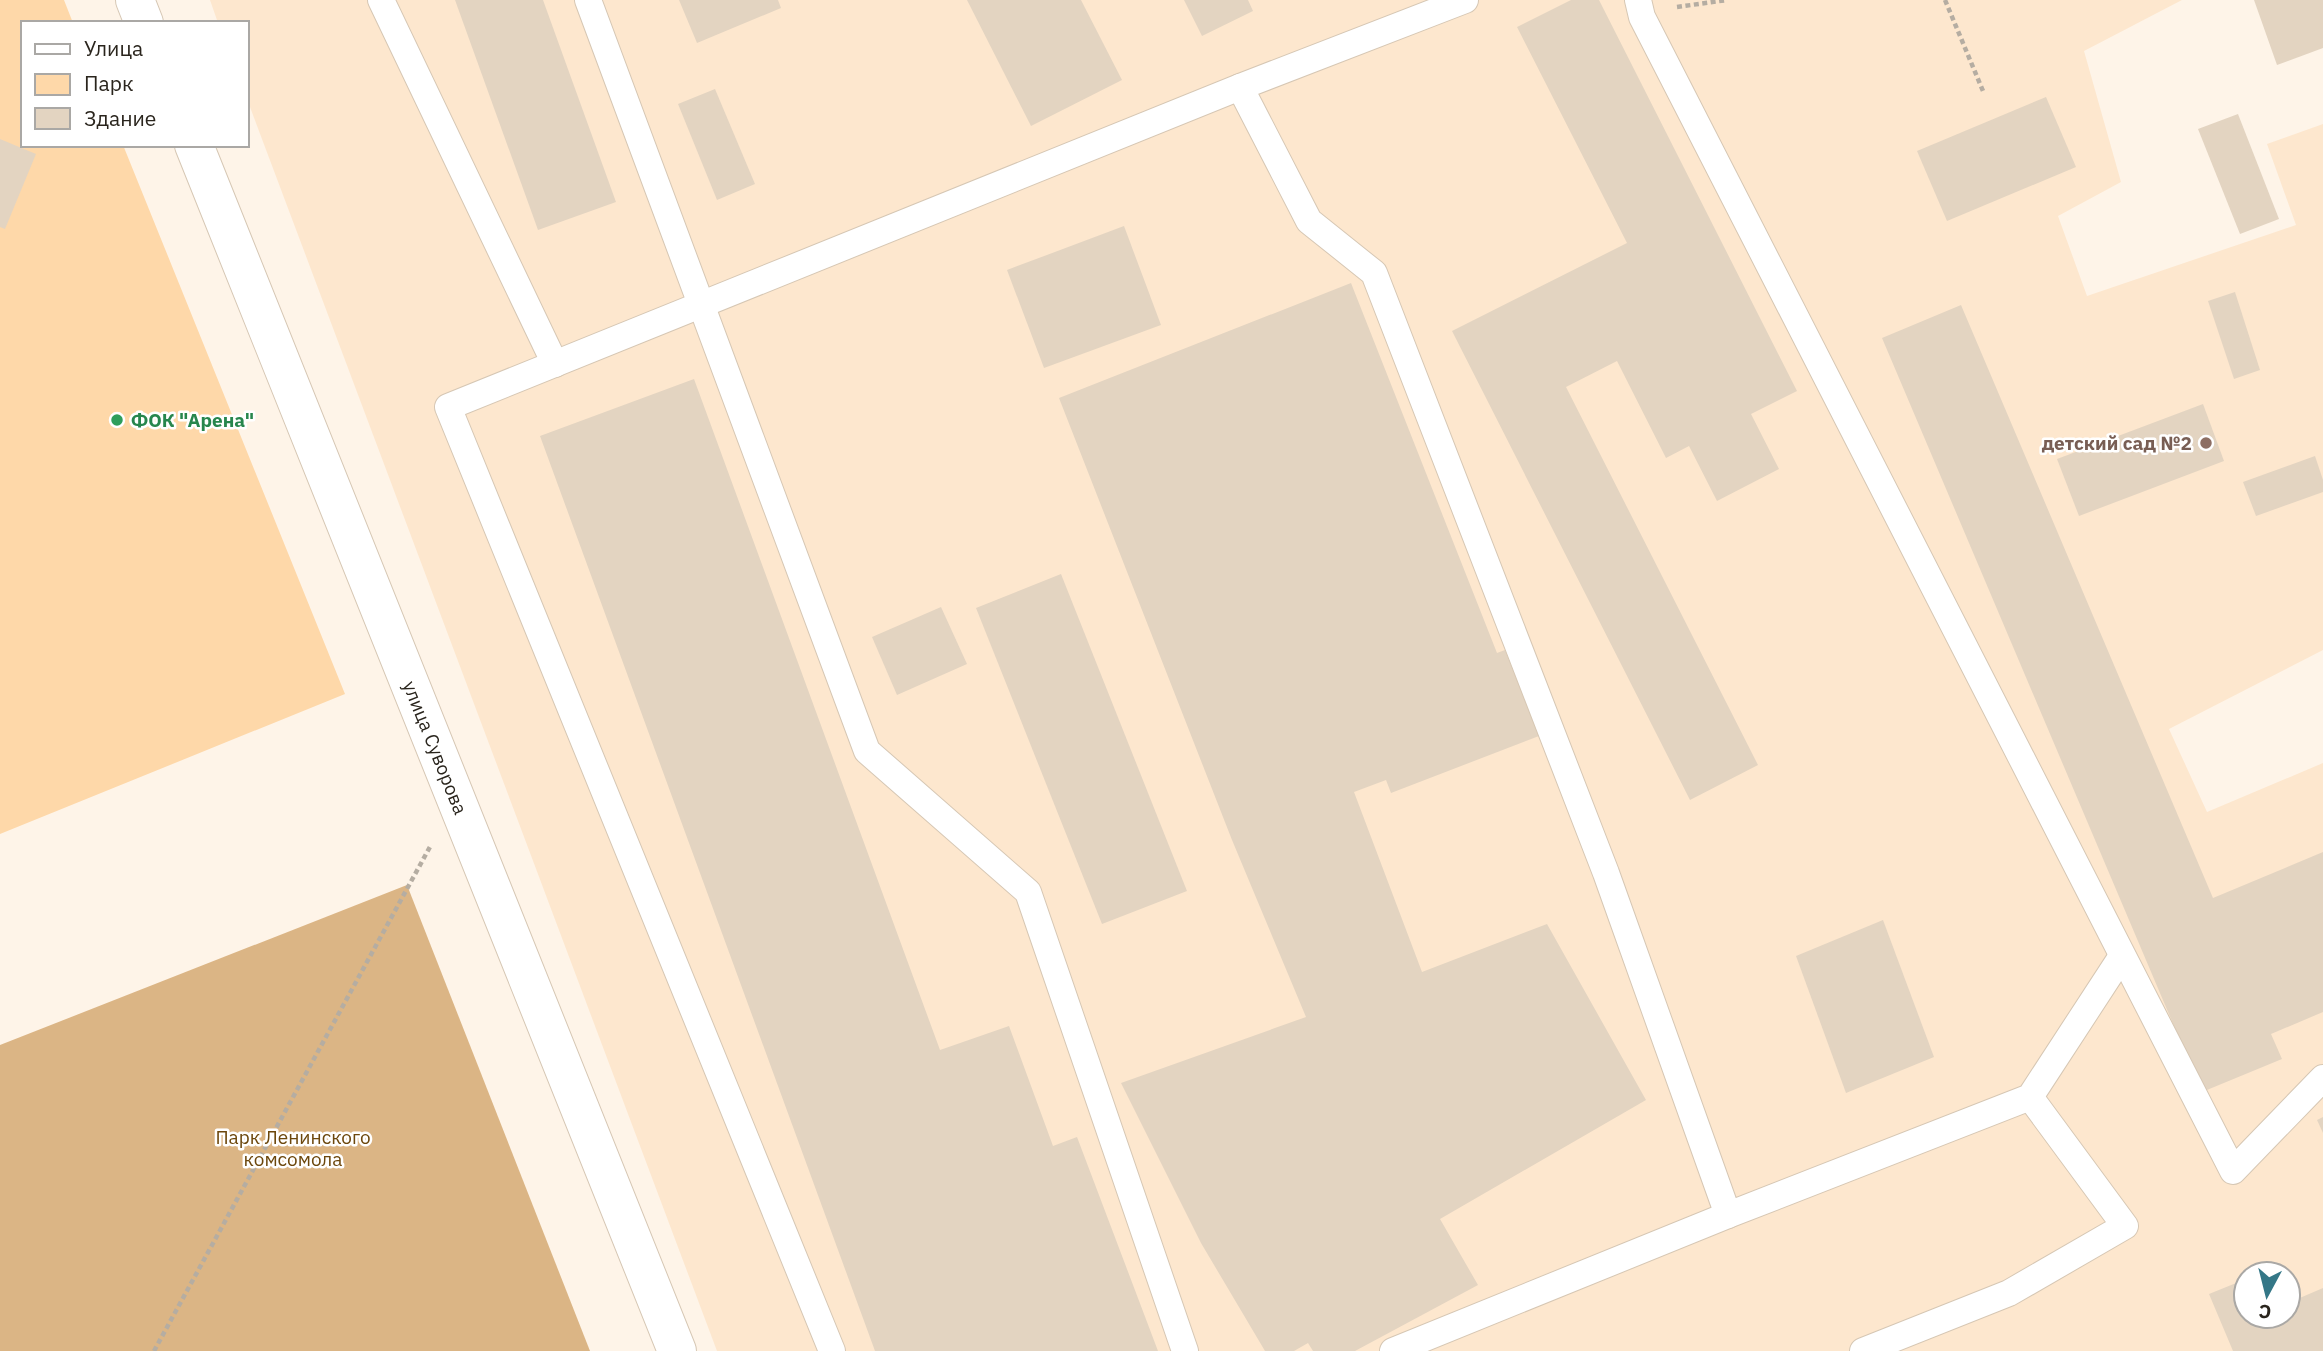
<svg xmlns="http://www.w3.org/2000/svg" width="2323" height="1351" viewBox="0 0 2323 1351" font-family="'IBM Plex Sans',sans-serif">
  <rect width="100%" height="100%" fill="#fef4e8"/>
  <path fill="#fde7ce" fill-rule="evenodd" d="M210,0H2182L2084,51L2121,182L2058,216L2087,296L2296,225L2267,144L2323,124V650L2169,729L2207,812L2323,763V1351H717L247,99V23H218ZM2246,1274H2288V1316H2246Z"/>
  <path fill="#fed8a9" d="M0,0H64L73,23H23V145H123L345,694L0,834Z"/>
  <path fill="#dbb585" d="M407,885L590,1351H0V1045Z"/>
  <g fill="#e3d4c1">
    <path d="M455,0H543L616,202L538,230Z"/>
    <path d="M679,0H778L781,8L697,43Z"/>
    <path d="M967,0H1081L1122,80L1031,126Z"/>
    <path d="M1184,0H1248L1253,11L1202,36Z"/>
    <path d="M1571,0H1599L1797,391L1751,414L1779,469L1717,501L1689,446L1666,458L1617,361L1566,387L1758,765L1690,800L1452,331L1627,243L1517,27Z"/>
    <path d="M2254,0H2323V48L2277,65Z"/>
    <path d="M715,89L755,184L717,200L678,104Z"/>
    <path d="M2046,97L2076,167L1947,221L1917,151Z"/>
    <path d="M2238,114L2279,219L2240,234L2198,129Z"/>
    <path d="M0,139L36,154L5,229L0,227Z"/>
    <path d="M1124,226L1161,325L1044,368L1007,270Z"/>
    <path d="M1351,283L1497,653L1505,650L1539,736L1391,793L1386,780L1354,792L1422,972L1547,924L1646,1100L1440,1219L1478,1285L1355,1351H1313L1308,1343L1294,1351H1265L1201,1243L1121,1083L1306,1017L1232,840L1059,398Z"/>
    <path d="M2235,292L2260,370L2234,379L2208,301Z"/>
    <path d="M1961,305L2213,898L2323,852V1012L2271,1034L2282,1059L2202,1092L1882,338Z"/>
    <path d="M694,379L940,1050L1009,1026L1053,1146L1077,1137L1158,1351H875L540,436Z"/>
    <path d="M2203,404L2224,461L2079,516L2057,459Z"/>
    <path d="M2315,456L2323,480V492L2256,516L2243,482Z"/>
    <path d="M1061,574L1187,891L1102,924L976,608Z"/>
    <path d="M941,607L967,664L897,695L872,637Z"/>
    <path d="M1883,920L1934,1057L1846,1093L1796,956Z"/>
    <path d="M2323,1117V1133L2317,1120Z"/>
    <path d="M2246,1279V1316H2288V1303L2323,1288V1351H2233L2209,1294Z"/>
  </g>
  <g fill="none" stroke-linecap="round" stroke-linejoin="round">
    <g stroke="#d6c7b4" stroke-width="28">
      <g id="service">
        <path d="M381,0L555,364"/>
        <path d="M588,0L867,751L1028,892L1185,1351"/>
        <path d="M1638,0L1642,17L2233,1171L2323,1078"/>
        <path d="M1240,87L1309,221L1374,273L1606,873L1728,1215L2030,1097L2122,956"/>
        <path d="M832,1351L448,407L1240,87L1465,0"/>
        <path d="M1393,1351L1728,1215"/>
        <path d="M1863,1351L2009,1293L2125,1226L2030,1097"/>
      </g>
    </g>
    <g stroke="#d6c7b4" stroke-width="40">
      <g id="minor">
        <path d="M135,0L144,23"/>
        <path id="s1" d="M194,145L677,1351"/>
      </g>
    </g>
    <g stroke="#b5ada2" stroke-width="4.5" stroke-dasharray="5 3.5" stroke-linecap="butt">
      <path d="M1945,0L1983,91"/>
      <path d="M1677,7L1727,0"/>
      <path d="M154,1351L431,845"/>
    </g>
    <use href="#service" stroke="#fff" stroke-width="26"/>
    <use href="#minor" stroke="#fff" stroke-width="38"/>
  </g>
  <circle fill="#2e9e5b" stroke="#fff" stroke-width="2.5" cx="117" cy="420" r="7"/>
  <circle fill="#8d6e63" stroke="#fff" stroke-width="2.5" cx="2206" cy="443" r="7"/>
  <g text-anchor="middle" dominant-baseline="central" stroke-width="5" stroke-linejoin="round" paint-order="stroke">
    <g font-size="19" font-weight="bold" fill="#27864d" stroke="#fff" text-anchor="start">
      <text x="131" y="420">ФОК "Арена"</text>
    </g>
    <g font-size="19" font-weight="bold" fill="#785e54" stroke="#fff" text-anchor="end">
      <text x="2192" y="443">детский сад №2</text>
    </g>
    <g font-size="19" fill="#2a251d" stroke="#fff">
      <text stroke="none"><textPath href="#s1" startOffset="649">улица Суворова</textPath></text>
    </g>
    <g font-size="19" fill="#6c470c" stroke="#fff">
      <text x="293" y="1137">Парк Ленинского<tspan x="293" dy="22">комсомола</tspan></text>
    </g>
  </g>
  <rect x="21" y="21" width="228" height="126" fill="#ffffff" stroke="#aaa8a5" stroke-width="2"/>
  <rect x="35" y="44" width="35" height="10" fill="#ffffff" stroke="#aaa8a5" stroke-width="2"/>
  <text x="84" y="56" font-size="21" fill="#2a251d">Улица</text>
  <rect x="35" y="74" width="35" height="21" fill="#fed8a9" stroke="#aaa8a5" stroke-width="2"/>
  <text x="84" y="91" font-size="21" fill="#2a251d">Парк</text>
  <rect x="35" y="108" width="35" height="21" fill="#e3d4c1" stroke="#aaa8a5" stroke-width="2"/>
  <text x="84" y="126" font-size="21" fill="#2a251d">Здание</text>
  <g transform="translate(2267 1295) rotate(187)"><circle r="33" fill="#ffffff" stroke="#aaa8a5" stroke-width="2"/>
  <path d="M0-5L12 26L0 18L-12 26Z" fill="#347787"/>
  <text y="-10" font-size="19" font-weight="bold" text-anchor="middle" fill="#2a251d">С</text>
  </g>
</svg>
